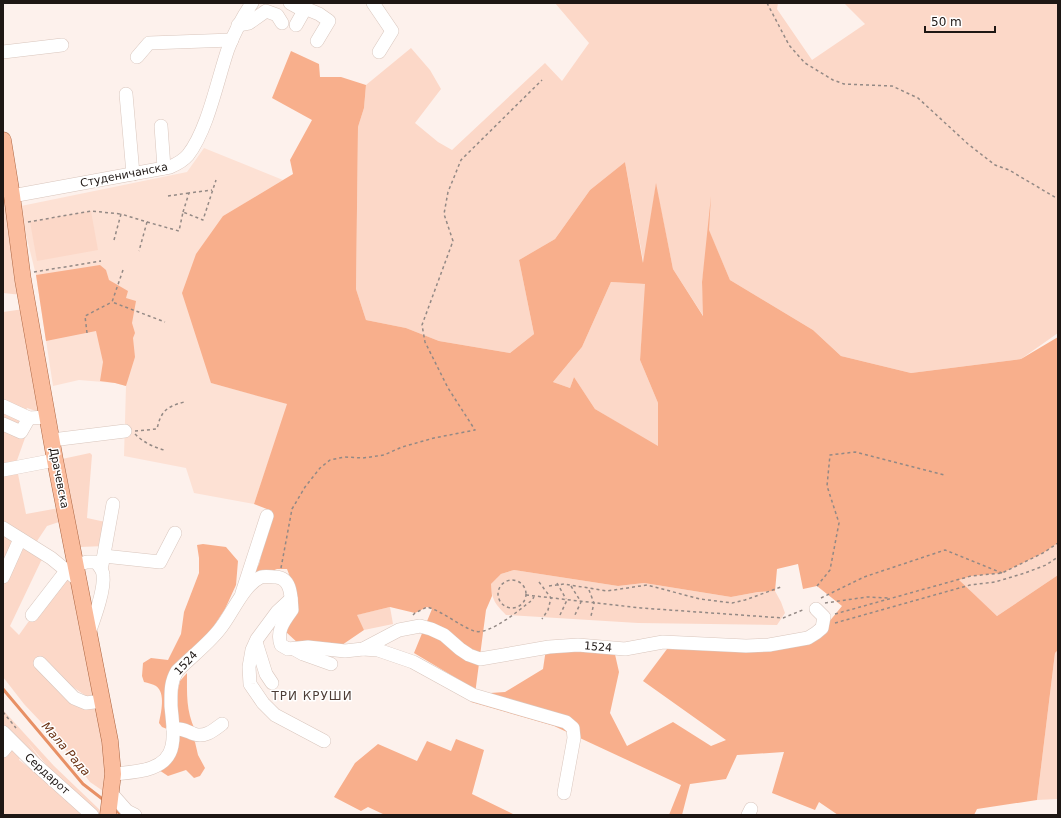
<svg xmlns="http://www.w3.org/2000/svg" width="1061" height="818" viewBox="0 0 1061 818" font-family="'DejaVu Sans',sans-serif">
  <rect width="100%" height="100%" fill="#fdf1ec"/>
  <path fill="#fde1d4" d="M204,148L283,180L223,216L211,383L288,404L254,504L194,493L186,468L124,456L126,386L115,383L79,380L53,386L36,275L23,223L21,206L187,172Z"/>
  <g fill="#fcd8c8">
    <path d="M555,3H778L777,9L812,60L865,24L844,3H1058V333L1021,359L911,373L841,356L813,330L730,280L709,231L702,282L704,317L673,269L656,185L644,265L625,162L590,190L555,239L519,260L534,334L510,353L439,341L406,328L366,320L356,289L358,127L364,108L366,85L411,48L430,70L441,89L415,123L438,142L452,150L545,63L562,81L589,43Z"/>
    <path d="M3,171L22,295L3,293Z"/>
    <path d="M91,211L98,250L37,261L30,222Z"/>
    <path d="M611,282L646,284L640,360L658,403V447L595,409L574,377L570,388L553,382L582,347Z"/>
    <path d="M24,309L42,413L27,408L19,428L4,422L5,418L3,417V312Z"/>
    <path d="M3,431L25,438L15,466L3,468Z"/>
    <path d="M90,453L92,455L87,518L110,523L105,546L80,547L62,459Z"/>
    <path d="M18,474L26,514L59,508L62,521L47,526L35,544L3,522V476Z"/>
    <path d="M3,535L15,541L3,569Z"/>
    <path d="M20,543L44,559L41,561L10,626L19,635L51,590L65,575L74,586L97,697L86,696L67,683L80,699L98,702L103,734L106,793L90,782L58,740L24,704L3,677V576Z"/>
    <path d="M1058,543V575L997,616L958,580L971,576L1002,573L1043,553Z"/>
    <path d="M514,570L618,586L644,583L731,597L758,592L775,591L781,602L785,613L777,625L638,623L506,615C495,603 492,601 491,584L501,574Z"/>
    <path d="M390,607L393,624L364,630L356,615Z"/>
    <path d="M1058,650V799L1037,800L1055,653Z"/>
    <path d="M3,710L54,766L102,812L101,815L49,768L26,740L45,765L7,730L3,725Z"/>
    <path d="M3,737L21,755L19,760L52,785L86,815H3Z"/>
  </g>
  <g fill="#f8af8c" fill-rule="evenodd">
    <path d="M291,51L319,64L320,77H341L366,85L364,108L358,127L356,289L366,320L406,328L439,341L510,353L534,334L519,260L555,239L590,190L625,162L643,263L656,183L673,269L703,316L702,282L711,196L709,230L730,280L813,330L841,356L911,373L1021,359L1058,337V543L1043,553L1002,573L971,576L959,580L997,616L1058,575V650L1055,653L1037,800L977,809L974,815H838L819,802L815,810L772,793L784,752L737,755L726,779L690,784L682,815H669L681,785L554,726L471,702L461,681L414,653L432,609L427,607L415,613L390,607L357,615L364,630L339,647L299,644L286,632L293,585L287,569H277L250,580L259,564L272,511L254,504L287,404L211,383L182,293L196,254L223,216L293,174L290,160L312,120L272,98ZM611,282L645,284L640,360L658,403V446L595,409L574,377L570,388L553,382L582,347ZM798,564L803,589L817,586L842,606L815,639L769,652L667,649L643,681L726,740L711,746L673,722L627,746L610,713L619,672L614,650L546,649L543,669L505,692L475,694L486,610L492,596L491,584L501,574L514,570L618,586L644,583L731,597L758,592L775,591L777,569Z"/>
    <path d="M100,265L106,270L109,280L128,291L126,298L136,301L132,323L135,333L133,338L135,357L126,386L115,383L100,381L103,362L96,331L46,341L36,275Z"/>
    <path d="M203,544L226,547L238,561L236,585L225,609L206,638L184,660L167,729L162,727L159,723C161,713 166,693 156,686C153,684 148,683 144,682L142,676L143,663L151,658L168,660L181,634L184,612L199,573V558L197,545Z"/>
    <path d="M187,673C187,695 186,710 195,730L180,726L176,715V699L180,681Z"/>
    <path d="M181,730L189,733L195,742L198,755L205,768L200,776L194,778L186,770L168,776L159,770Z"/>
    <path d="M456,739L484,750L472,794L515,815H385L368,807L361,811L334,797L355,763L378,744L417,761L427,741L451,751Z"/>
  </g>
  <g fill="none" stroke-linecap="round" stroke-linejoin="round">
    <g stroke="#e89065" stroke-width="3">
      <path d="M3,689L83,784L105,801"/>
      <path d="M114,809L122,815"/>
    </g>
    <g stroke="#d9c6bd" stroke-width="14">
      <g id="minor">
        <path d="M290,3L301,9H307L319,14L329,21L317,41"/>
        <path d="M373,3L392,31L379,52"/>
        <path d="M238,25L249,23L266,11L277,15L282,23"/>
        <path d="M296,25L305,9"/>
        <path d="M3,52L62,45"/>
        <path d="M137,57L149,43L232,40"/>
        <path d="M126,94L133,174"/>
        <path d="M161,126L164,168"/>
        <path d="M12,196L170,167C177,164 183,161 188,155C208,129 217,81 228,49C234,33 242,18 252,3"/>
        <path d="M3,406L29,418L48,417"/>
        <path d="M3,424L21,432L29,418"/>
        <path d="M52,440L125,431"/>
        <path d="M3,470L55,460"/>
        <path d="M3,528L51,558L78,580"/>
        <path d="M104,556L160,562L175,533"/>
        <path d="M75,565L87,562H96C99,566 103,570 103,575C105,590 94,619 89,633"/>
        <path d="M102,565L113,504"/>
        <path d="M3,577L20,539"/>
        <path d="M242,593L267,516"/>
        <path d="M291,599L277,612L257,639L252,650L249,667L250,684L263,703L275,715L324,741"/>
        <path d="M32,615L66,571"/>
        <path d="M256,642L266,674L272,683"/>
        <path d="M294,649L303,654L331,664"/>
        <path d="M363,649L378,650L413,662L473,695L566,722L573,728L574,738L564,793"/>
        <path d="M40,663L74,698L86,703L102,701"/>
        <path d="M173,729C182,728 186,731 194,734C205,738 214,730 222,724"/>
        <path d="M3,732L34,763L92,815"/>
        <path d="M3,751L11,741"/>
        <path d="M113,774C133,772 167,772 172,746C175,733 172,719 171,706C171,693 170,683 177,671C190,658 208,644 219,630C232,615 242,586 261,577C265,576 272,577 276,577C292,578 291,598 292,610C284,621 276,631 281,645L288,649L308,647L345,651L363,649L399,630L420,626L431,629L444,635L460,649L469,655L480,659L549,647L578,645L625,649L663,642L746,646L769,645L808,638L816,633L822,628L824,617L816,609"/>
        <path d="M111,793L127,811L135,815"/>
        <path d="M748,815L751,809"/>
      </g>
    </g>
    <g stroke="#ac6643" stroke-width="17">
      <path id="major" d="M3,140L12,196L23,280L55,460L110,741L113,774L108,815"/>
    </g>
    <g stroke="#938985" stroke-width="1.5" stroke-dasharray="3 3" stroke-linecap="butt">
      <path d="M767,3L789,45L805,63L833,80L844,84L892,86L918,98L968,144L995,165L1009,170L1058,199"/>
      <path d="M168,196L189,193"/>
      <path d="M183,212L189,193L212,190"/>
      <path d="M28,222L91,211L121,214"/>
      <path d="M147,222L179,231L183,212L203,220L216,180"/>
      <path d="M114,240L121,214L147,222L139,251"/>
      <path d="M123,270L112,302L165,322"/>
      <path d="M34,272L101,261"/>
      <path d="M87,333L85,316L112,302"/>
      <path d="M135,431L157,429C161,411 166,407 184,402"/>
      <path d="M135,434C143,442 153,447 164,450"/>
      <path d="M281,568L292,509L305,487L320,468L330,460L344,457L363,458L384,455L402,447L434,438L475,430L448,388L425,342L422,325L453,241L444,214L448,192L461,160L542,80"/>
      <circle cx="512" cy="594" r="14"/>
      <path d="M539,582L551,598L548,610L542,619"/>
      <path d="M557,583L566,599"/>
      <path d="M549,586L564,584L607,591L647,585L700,599L732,603L745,600L781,587"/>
      <path d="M571,586L581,602L574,617"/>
      <path d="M817,586L830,570L839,523L827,486L830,455L855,452L944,475"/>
      <path d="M589,590L594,603L591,616"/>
      <path d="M526,595L641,608L783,618L805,609"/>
      <path d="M821,598L864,577L945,550L1002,573"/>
      <path d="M825,603L867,597L889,598"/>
      <path d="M835,614L971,576L1002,573L1043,553L1058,543"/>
      <path d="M413,615L415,613L427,607C444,612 458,625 474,631C489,636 519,610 531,601L534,597"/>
      <path d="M560,615L567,600"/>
      <path d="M835,623L970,585L995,582L1025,573L1046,565L1058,557"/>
      <path d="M3,712L16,728"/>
    </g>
    <use href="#minor" stroke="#fff" stroke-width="13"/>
    <use href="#major" stroke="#fbbc9d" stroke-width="16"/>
  </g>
  <g text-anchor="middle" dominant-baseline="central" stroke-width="3" stroke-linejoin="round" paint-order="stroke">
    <g font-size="11" fill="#1e1714" stroke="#fff">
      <text transform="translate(124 175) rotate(-11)">Студеничанска</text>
      <text transform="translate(59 478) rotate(79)">Драчевска</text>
      <text transform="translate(598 647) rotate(5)">1524</text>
      <text transform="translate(186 663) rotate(-47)">1524</text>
      <text transform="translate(47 774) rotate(42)">Сердарот</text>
    </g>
    <g font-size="12" letter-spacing="1" fill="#4d3d36" stroke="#fff">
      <text x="312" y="696">ТРИ КРУШИ</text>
    </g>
    <g font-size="12" font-style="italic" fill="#6b3213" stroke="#fff">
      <text transform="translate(66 749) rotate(49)">Мала Рада</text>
    </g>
  </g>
  <rect width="1061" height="818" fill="none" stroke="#1e1714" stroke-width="8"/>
  <path d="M925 26v6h70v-6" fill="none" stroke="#1e1714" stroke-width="2"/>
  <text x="931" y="26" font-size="12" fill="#1e1714" stroke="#ffffff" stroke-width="3" paint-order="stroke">50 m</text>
</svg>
